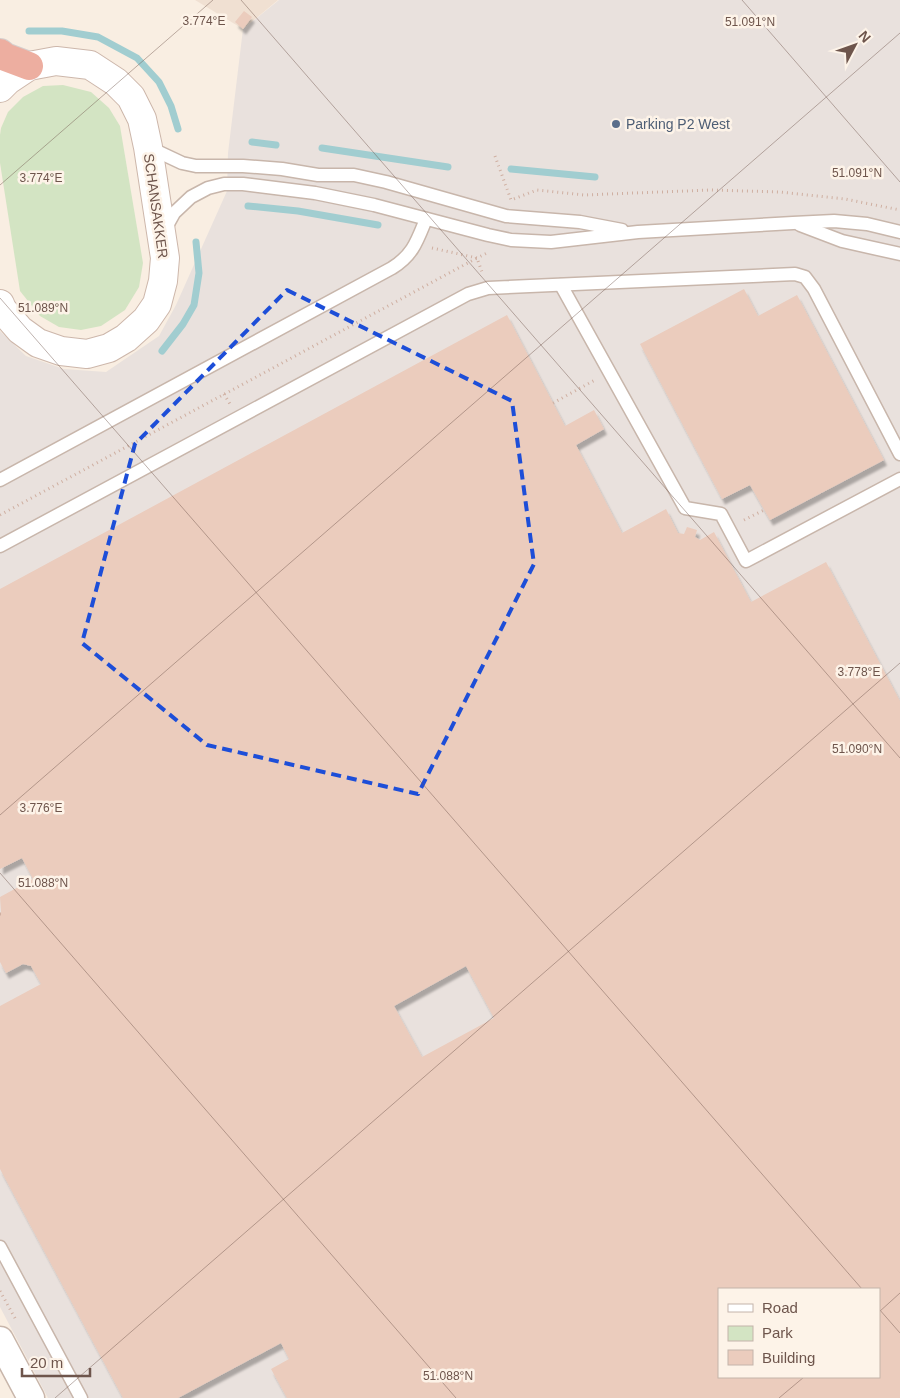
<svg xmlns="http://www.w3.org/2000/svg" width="900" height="1398" viewBox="0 0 900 1398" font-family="Helvetica,sans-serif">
  <defs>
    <filter id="shadow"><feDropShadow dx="3" dy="5.5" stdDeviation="1" flood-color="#0004"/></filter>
  </defs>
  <rect width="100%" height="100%" fill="#f9eee2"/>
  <path fill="#f0e0d2" d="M195,0H278L243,29Z"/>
  <path fill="#e9e1dd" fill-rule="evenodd" d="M279,0H900V1398H48L0,1307V331L26,356L64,369L106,372L159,336L176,305L227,191L228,153L243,29ZM719,1289H879V1377H719Z"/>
  <path fill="#d3e4c3" d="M63,85L91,92L109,108L120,126L143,263L139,287L125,310L101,326L81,330L59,327L40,316L20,291L0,163V135L1,128L8,112L23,97L43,86Z"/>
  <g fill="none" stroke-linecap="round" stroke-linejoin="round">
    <g stroke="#a1cdd0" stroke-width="7">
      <path d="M29,31H62L98,37L137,58L159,82L171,106L178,129"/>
      <path d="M252,142L276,145"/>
      <path d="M322,148L448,167"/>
      <path d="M511,169L595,177"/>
      <path d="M248,206L298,211L378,225"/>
      <path d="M162,351L183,324L194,305L199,273L196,242"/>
    </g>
  </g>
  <g fill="#ebccbd" fill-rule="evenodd" filter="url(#shadow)">
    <path d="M244,11L252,17L243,29L235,22Z"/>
    <path d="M744,289L758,316L797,295L884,460L770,520L750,485L722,499L640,344Z"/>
    <path d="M507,315L565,426L594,410L604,429L576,445L622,533L666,509L678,533L684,534L687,527L697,530L695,537L700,540L714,532L751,602L826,562L900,701V1398H287L271,1369L289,1359L281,1343L178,1398H123L0,1169V1006L41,984L31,966L23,964L6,973L0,962V916L1,912L0,897L33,879L22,858L0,869V589ZM466,966L494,1018L422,1057L394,1006ZM719,1289H879V1377H719Z"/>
  </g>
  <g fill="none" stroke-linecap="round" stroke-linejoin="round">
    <g stroke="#c8b6ab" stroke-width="15">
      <g id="lane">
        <path d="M148,147L182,163L196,166H243L282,169L318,175H354L386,182L506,216L580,222L622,230"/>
        <path d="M800,225L842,241L900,254"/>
        <path d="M164,231L174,213L191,197L208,188L224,184H243L315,193L374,205L488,235L511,240L551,242L638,232L793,223L834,221L867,224L900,232"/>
        <path d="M561,285L685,508L721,514L746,561L900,479"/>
        <path d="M0,480L392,268C413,255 417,241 426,219"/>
        <path d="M0,546L468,294L488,288L795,274L805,277L814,289L900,454"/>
        <path d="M0,1247L81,1398"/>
      </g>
    </g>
    <g stroke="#c8b6ab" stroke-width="29">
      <path id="street" d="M0,1340L31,1398"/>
    </g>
    <g stroke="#cdb7ab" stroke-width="30">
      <path id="secondary" d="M0,88L8,80L29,66L56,61L90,65L116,82L131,97L142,119L148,147L165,258L163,281L157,304L146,320L126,338L109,348L87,354L61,351L38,343L20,330L2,309L0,304"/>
    </g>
    <g stroke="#d6cfcd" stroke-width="30">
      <path id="highway" d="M0,53L5,57L29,66"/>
    </g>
    <g stroke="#cfafa1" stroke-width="3" stroke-dasharray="1 4" stroke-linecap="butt">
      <path d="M495,156L511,200L537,190L584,195L711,190L780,192L845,199L900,210"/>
      <path d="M432,248L477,258L487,253"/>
      <path d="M224,394L230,404"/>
      <path d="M553,403L595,380"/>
      <path d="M0,515L477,258L482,272"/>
      <path d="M744,520L764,510"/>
      <path d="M0,914H1"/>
      <path d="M0,1291L16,1320"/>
    </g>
    <use href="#lane" stroke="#fff" stroke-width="12"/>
    <use href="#street" stroke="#fff" stroke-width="26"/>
    <use href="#secondary" stroke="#fff" stroke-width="28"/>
    <use href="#highway" stroke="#edaea0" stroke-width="28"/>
  </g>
  <path fill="none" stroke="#1d4ed8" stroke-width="4" stroke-dasharray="10 6" stroke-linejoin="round" d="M287,290L512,401L534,564L418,794L207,745L82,643L135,444Z"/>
  <path fill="none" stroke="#6e554c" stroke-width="1" stroke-opacity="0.45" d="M241,0L900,758M742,0L900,182M0,185L213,0M0,298L862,1289M0,815L900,33M0,873L456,1398M879,1309L900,1333M879,1312L900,1293M55,1398L900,663M779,1398L804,1377"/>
  <circle fill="#5c6f8a" stroke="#fdf3e8" stroke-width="2" cx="616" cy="124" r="5"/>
  <g text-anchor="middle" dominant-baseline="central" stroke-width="5" stroke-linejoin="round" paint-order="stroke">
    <g font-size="14" fill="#4e5e75" stroke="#fdf3e8" text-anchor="start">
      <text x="626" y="124">Parking P2 West</text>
    </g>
    <g font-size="14" fill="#6e554c" stroke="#fdf3e8">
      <text transform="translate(156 206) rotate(82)">SCHANSAKKER</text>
    </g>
  </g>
  <g font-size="12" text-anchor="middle" fill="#6e554c" stroke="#fdf3e8" stroke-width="5" stroke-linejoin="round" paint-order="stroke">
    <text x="204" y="25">3.774°E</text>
    <text x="750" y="26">51.091°N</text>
    <text x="857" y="177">51.091°N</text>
    <text x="41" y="182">3.774°E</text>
    <text x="43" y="312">51.089°N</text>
    <text x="859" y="676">3.778°E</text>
    <text x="857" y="753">51.090°N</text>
    <text x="41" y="812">3.776°E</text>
    <text x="43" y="887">51.088°N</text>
    <text x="448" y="1380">51.088°N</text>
  </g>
  <rect x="718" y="1288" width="162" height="90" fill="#fdf3e8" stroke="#c4b4aa"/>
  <rect x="728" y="1304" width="25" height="8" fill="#ffffff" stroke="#c4b4aa"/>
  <text x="762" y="1313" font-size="15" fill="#6e554c">Road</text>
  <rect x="728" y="1326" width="25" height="15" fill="#d3e4c3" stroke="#c4b4aa"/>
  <text x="762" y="1338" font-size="15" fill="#6e554c">Park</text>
  <rect x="728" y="1350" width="25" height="15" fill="#ebccbd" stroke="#c4b4aa"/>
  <text x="762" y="1363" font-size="15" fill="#6e554c">Building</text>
  <g transform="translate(855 45) rotate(49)" stroke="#fdf3e8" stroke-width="4" paint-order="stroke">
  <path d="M0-4L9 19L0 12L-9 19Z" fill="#6e554c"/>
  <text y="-8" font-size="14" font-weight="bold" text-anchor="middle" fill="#6e554c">N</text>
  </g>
  <path d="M22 1368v8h68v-8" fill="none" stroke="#6e554c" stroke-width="2.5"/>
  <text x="30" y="1368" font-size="15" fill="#6e554c" stroke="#fdf3e8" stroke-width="4" paint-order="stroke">20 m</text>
</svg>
